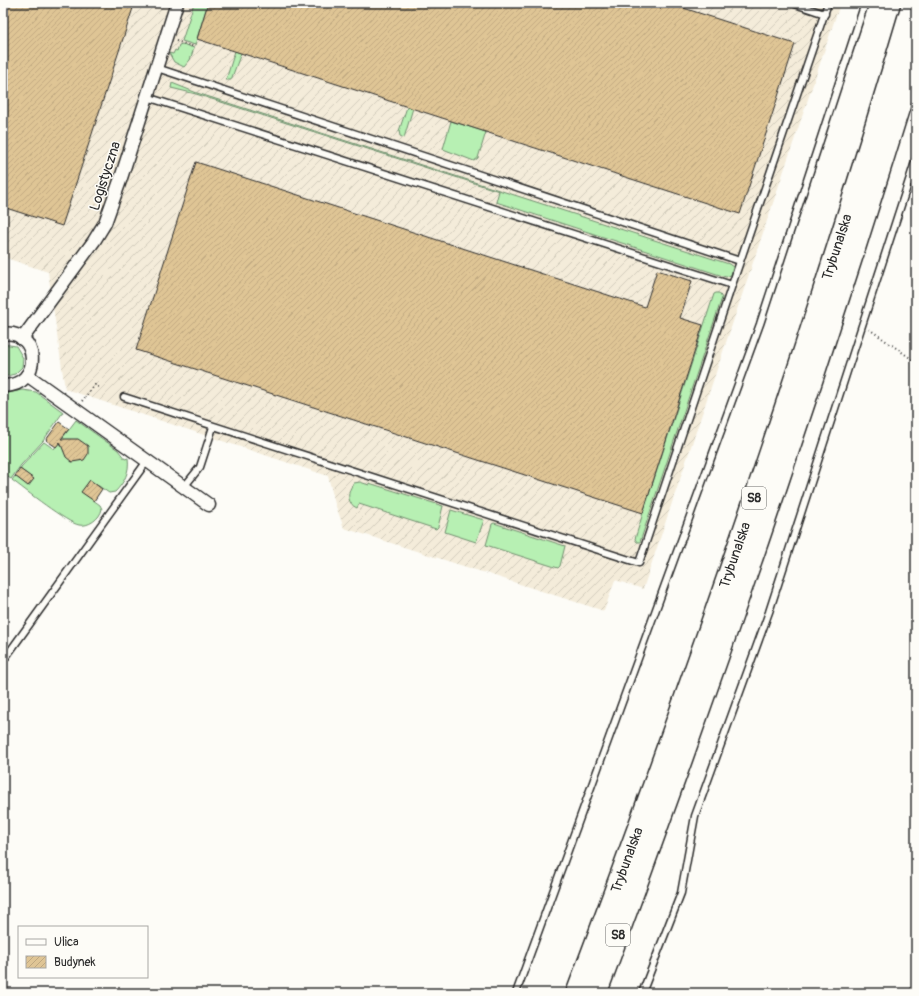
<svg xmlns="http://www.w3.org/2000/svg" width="919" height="996" viewBox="0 0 919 996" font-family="Pangolin,sans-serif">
  <defs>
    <pattern id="industrial-furrows" width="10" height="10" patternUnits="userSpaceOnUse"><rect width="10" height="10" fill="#f4ecda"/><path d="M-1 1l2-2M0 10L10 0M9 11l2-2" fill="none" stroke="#d1cbbb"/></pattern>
    <pattern id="building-hatch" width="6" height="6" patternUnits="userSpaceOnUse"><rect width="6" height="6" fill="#dfc595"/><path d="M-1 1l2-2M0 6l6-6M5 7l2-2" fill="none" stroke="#c0a981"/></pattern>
  </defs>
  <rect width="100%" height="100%" fill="#fdfcf7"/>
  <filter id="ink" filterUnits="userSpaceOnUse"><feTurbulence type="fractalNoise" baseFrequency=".025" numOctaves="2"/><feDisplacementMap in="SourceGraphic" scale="8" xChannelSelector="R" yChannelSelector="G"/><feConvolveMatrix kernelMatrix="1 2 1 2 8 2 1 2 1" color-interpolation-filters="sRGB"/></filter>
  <g filter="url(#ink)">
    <path fill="url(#industrial-furrows)" d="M3,3H842L843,5L839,7L643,589L615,580L604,611L344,528L335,504L328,476L65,389L48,272L3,257Z"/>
    <g fill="#b7f0b3" stroke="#718e6f">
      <path d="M194,3H208L195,45L182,41Z"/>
      <path d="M182,44L194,48L190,60L184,67L174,62L169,53L173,54L175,50L177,51L179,45Z"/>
      <path d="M235,51L241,53L231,80H226Z"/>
      <path d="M172,83L197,93L729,264L733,267L731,275L726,277L496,202L499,191L196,94L171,88Z"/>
      <path d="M407,107L413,108L404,138L400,136L399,131Z"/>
      <path d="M451,121L486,132L478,158L474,161L443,149Z"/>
      <path d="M716,293H719L722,298L640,542H637L635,539L643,513L714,294Z"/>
      <path d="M3,344L16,346L23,358L22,367L15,374L3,377Z"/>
      <path d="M22,390L36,392L63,412L43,441L21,465L11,479L3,474V394Z"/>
      <path d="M76,420L118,450L125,459L128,458C130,472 124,483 115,492L109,493L90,480L82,492L100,505L102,509C100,519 88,527 79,525C67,523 24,489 12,480L15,476L29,486L33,479L20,469L21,467L44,442L54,449Z"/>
      <path d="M360,482L369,485V483L443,506L438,527L436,529L359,504L357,508C346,503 347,491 354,483Z"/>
      <path d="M451,510L484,520L476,542L445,532Z"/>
      <path d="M494,523L565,546L560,566L558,568L486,545L492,524Z"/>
    </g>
    <g fill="url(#building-hatch)" stroke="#2b2b2b">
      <path d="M6,3H118L133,8L62,226L3,207V14Z"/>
      <path d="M208,3H668L795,44L740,214L197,39Z"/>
      <path d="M196,162L645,307L657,270L692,281L680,318L703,325L643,513L136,350Z"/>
      <path d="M59,422L69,429L61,439H78L88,446V454L84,460L72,462L66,457L60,442L56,447L46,440Z"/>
      <path d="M20,469L34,479L28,486L15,476Z"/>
      <path d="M90,480L102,489L94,501L81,492Z"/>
    </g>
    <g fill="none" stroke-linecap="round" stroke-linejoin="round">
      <g stroke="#2b2b2b" stroke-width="9">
        <g id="service">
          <path d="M792,3L825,14"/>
          <path d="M157,68L740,261"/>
          <path d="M732,285L828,3"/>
          <path d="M124,397L639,563L732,285L147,97"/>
          <path d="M184,487L200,467L213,427"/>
          <path d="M3,661L147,461"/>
          <path d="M516,993L760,324L865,3"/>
          <path d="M642,993L681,893L695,816L769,612L916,159"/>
        </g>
      </g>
      <g stroke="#2b2b2b" stroke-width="15">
        <g id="minor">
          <path d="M3,334C38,328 45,386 3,386"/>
          <path d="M22,339L94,241L105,223L121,178L177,3"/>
          <path d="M27,375L209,505"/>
        </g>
      </g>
      <g stroke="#2b2b2b" stroke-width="24">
        <g id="motorway">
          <path d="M577,993C700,667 814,337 913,3"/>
          <path d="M596,993C712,683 819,369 916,52"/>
        </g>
      </g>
      <g stroke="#2b2b2b" stroke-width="2" stroke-dasharray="1 3" stroke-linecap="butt">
        <path d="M176,41L195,47"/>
        <path d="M869,329L916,362"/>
        <path d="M82,401L95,385L100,388"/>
      </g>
      <use href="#service" stroke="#fdfcf7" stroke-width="6"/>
      <use href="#minor" stroke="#fdfcf7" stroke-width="12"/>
      <use href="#motorway" stroke="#fdfcf7" stroke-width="21"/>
    </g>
  </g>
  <g text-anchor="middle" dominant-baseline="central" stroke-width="3" stroke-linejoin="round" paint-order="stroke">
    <g fill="#fdfcf7" stroke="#6a6a68" stroke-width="1">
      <rect x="742" y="487" width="24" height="22" rx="3"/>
      <rect x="606" y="924" width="24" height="22" rx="3"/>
    </g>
    <g font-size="13" font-weight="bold" fill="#2b2b2b">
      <text x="754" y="498">S8</text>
      <text x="618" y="935">S8</text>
    </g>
    <g font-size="14" fill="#2b2b2b" stroke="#fdfcf7">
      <text transform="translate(105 176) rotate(-72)">Logistyczna</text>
      <text transform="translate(837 247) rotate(-72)">Trybunalska</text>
      <text transform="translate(735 555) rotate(-71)">Trybunalska</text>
      <text transform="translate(627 860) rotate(-70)">Trybunalska</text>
    </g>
  </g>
  <rect width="919" height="996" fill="none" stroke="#fdfcf7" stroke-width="16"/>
  <rect x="8" y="8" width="903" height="980" fill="none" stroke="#2b2b2b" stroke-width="1.5" filter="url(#ink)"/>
  <rect x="18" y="926" width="130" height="52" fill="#fdfcf7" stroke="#a9a8a5"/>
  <rect x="26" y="939" width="20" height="6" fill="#fdfcf7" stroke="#a9a8a5"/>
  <text x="54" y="946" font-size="12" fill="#2b2b2b">Ulica</text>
  <rect x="26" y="956" width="20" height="12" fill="url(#building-hatch)" stroke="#a9a8a5"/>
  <text x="54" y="966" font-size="12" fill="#2b2b2b">Budynek</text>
</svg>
